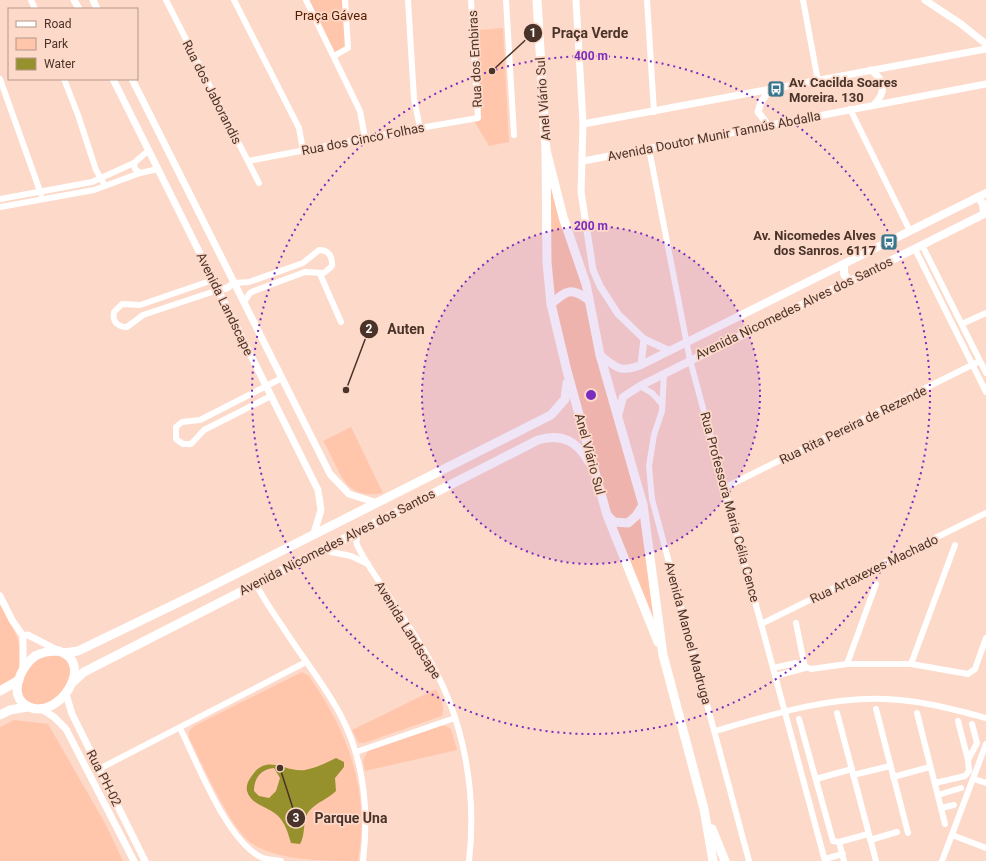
<svg xmlns="http://www.w3.org/2000/svg" width="986" height="861" viewBox="0 0 986 861" font-family="Roboto,sans-serif">
  <rect width="100%" height="100%" fill="#fdd9c9"/>
  <g fill="#ffc6ab">
    <path d="M306,0H345L348,48L334,56Z"/>
    <path d="M503,28L509,142L489,146L473,119L480,116L481,111L478,30Z"/>
    <path d="M546,150L643,505L663,655L607,515L551,304Z"/>
    <path d="M351,427L383,493C342,501 340,468 323,441Z"/>
    <path d="M0,605C15,631 28,649 15,679L0,687Z"/>
    <path d="M48,655C92,653 62,710 35,705C16,701 20,678 29,667C34,661 41,658 48,655Z"/>
    <path d="M302,672L309,676C349,734 370,790 358,861C326,861 277,861 251,843C229,826 203,765 189,738V731L194,726Z"/>
    <path d="M436,689C440,697 446,708 442,716L364,743H359L352,730Z"/>
    <path d="M14,720L48,724L106,825L123,861H0V727Z"/>
    <path d="M440,726H446L451,729L457,750L365,771L363,760L368,751Z"/>
  </g>
  <path fill="#97912d" fill-rule="evenodd" d="M336,758L344,762V767L335,778L336,791C328,799 317,802 309,811C302,820 306,835 300,844L291,843C288,833 285,822 277,815C267,806 251,805 247,791C246,786 248,781 251,777C267,752 284,773 305,770C316,768 326,763 336,758ZM274,768L280,778L276,791L269,798L259,796L254,791C254,778 261,769 274,768Z"/>
  <g fill="none" stroke-linecap="round" stroke-linejoin="round">
    <g stroke="#fff" stroke-width="6">
      <path d="M31,0L35,9"/>
      <path d="M166,0L259,183"/>
      <path d="M234,0L299,128L303,150"/>
      <path d="M306,0L360,111L365,138"/>
      <path d="M408,0L414,99L420,128"/>
      <path d="M506,0L514,135"/>
      <path d="M647,0L654,112"/>
      <path d="M803,0L818,81"/>
      <path d="M334,56L348,48L345,0"/>
      <path d="M0,79L41,194"/>
      <path d="M64,79L78,115L96,170L103,182"/>
      <path d="M850,109L910,231"/>
      <path d="M649,149L690,360L825,861"/>
      <path d="M149,150L134,163L135,169L140,173L158,169"/>
      <path d="M248,161L420,128L478,118L471,0"/>
      <path d="M0,199L92,182L134,163"/>
      <path d="M0,207L94,190L140,173"/>
      <path d="M922,245L986,373"/>
      <path d="M915,249L986,392"/>
      <path d="M320,274L341,322"/>
      <path d="M213,280L140,305L122,304L114,312C112,322 118,327 127,327L143,315L218,290"/>
      <path d="M234,283L249,282L303,263L319,250C328,250 333,256 332,266L324,273L305,272L254,291L250,293L244,302"/>
      <path d="M962,324L986,313"/>
      <path d="M664,374L662,411L654,435L649,466L652,499L749,861"/>
      <path d="M640,386L652,393L662,404"/>
      <path d="M271,396L204,430L191,444H183L176,439V427L182,422L200,420L282,378"/>
      <path d="M724,488L980,361"/>
      <path d="M360,530C358,535 355,540 357,545C364,560 375,575 384,589C400,613 416,636 430,661C464,720 477,793 469,861"/>
      <path d="M325,548L331,552L351,556L368,564"/>
      <path d="M256,584C265,602 277,618 288,635C305,661 325,686 340,714C364,759 369,811 363,861"/>
      <path d="M796,623L805,668"/>
      <path d="M761,624L986,513"/>
      <path d="M847,664L876,584"/>
      <path d="M911,664L955,545"/>
      <path d="M773,668L796,663L811,669L847,664H911L968,674L975,669L986,638"/>
      <path d="M775,676L805,668"/>
      <path d="M876,709L908,833"/>
      <path d="M837,713L876,861"/>
      <path d="M917,713L945,824"/>
      <path d="M799,719L833,841L839,842L844,861"/>
      <path d="M180,728C197,762 228,844 263,858C269,860 276,860 281,861"/>
      <path d="M715,731C770,715 826,697 885,699C919,700 953,709 986,718"/>
      <path d="M356,752L455,718"/>
      <path d="M968,760L977,743L972,724"/>
      <path d="M99,769L306,662"/>
      <path d="M853,775L890,766"/>
      <path d="M893,777L930,767"/>
      <path d="M816,779L852,769"/>
      <path d="M974,779L986,783"/>
      <path d="M935,783L965,776L969,771L968,760L958,721"/>
      <path d="M938,795L961,788"/>
      <path d="M941,808L954,805"/>
      <path d="M952,835L986,848"/>
      <path d="M870,840L897,832"/>
      <path d="M839,842L868,834"/>
      <path d="M825,859L843,854"/>
      <path d="M942,861L986,744"/>
    </g>
    <g stroke="#fff" stroke-width="7">
      <path d="M74,0L79,9"/>
      <path d="M93,0L97,9"/>
      <path d="M576,0L583,124L581,192L593,270L600,286L618,314L644,339L670,351"/>
      <path d="M925,0L961,24L986,44"/>
      <path d="M871,70C885,81 887,91 874,105"/>
      <path d="M113,79L318,490L321,510L314,533"/>
      <path d="M132,79L330,474L349,494L374,502"/>
      <path d="M769,91L761,102L758,112L769,126"/>
      <path d="M583,124L986,49"/>
      <path d="M583,161L986,84"/>
      <path d="M218,290L227,288L234,283"/>
      <path d="M641,365L644,339"/>
      <path d="M0,596L12,620L23,636V669"/>
      <path d="M23,636L28,635L59,651"/>
      <path d="M66,694L72,714L145,861"/>
      <path d="M40,708L54,717L66,729L134,861"/>
    </g>
    <g stroke="#fff" stroke-width="8">
      <path d="M978,197L983,204L984,213"/>
      <path d="M844,264V274L849,281"/>
      <path d="M600,355C616,368 621,373 641,365L986,193"/>
      <path d="M618,416L623,397L640,386L986,213"/>
    </g>
    <g stroke="#fff" stroke-width="9">
      <path d="M537,0L546,150L547,262L551,304L567,371L607,515L658,642"/>
      <path d="M546,150L563,217L586,284L600,355L643,505L663,655L704,809L713,861"/>
      <path d="M551,304C567,290 571,287 589,300"/>
      <path d="M608,516L614,522L628,523L636,516L643,505"/>
      <path d="M59,651C96,663 59,720 29,707C6,697 21,666 35,656C42,652 50,651 59,651Z"/>
      <path d="M64,653L78,651L200,592L551,415L565,399L567,383"/>
      <path d="M72,683L84,672L538,440C562,433 577,441 589,462"/>
      <path d="M0,691L19,680"/>
      <path d="M0,715L10,710L27,707"/>
      <path d="M712,829L725,861"/>
    </g>
  </g>
  <circle cx="591" cy="395" r="169" fill="#7b2cbf" fill-opacity=".12"/>
  <g fill="none" stroke="#7b2cbf" stroke-width="2" stroke-dasharray="2 4">
    <circle cx="591" cy="395" r="169"/>
    <circle cx="591" cy="395" r="339"/>
  </g>
  <defs>
    <g id="bus-square" transform="scale(0.9)"><rect x="-9" y="-9" width="18" height="18" rx="4" fill="#39758c" stroke="#fdd9c9"/><path d="M-5-6H5V4H4V6H2V4H-2V6H-4V4H-5ZM-3.5-4V0h7V-4ZM-3.5 1.2v1.5H-2V1.2ZM2 1.2v1.5H3.5V1.2Z" fill="#fff"/></g>
  </defs>
  <g fill-rule="evenodd">
    <use href="#bus-square" x="776" y="89"/>
    <use href="#bus-square" x="889" y="242"/>
  </g>
  <g text-anchor="middle" dominant-baseline="central" stroke-width="3.5" stroke-linejoin="round" paint-order="stroke">
    <g font-size="13" fill="#531d00" stroke="#fdd9c9">
      <text x="331" y="15">Praça Gávea</text>
    </g>
    <g font-size="13" fill="#4a3328" stroke="#fdd9c9">
      <text transform="translate(475 59) rotate(-93)">Rua dos Embiras</text>
      <text transform="translate(212 92) rotate(63)">Rua dos Jaborandis</text>
      <text transform="translate(543 99) rotate(-94)">Anel Viário Sul</text>
      <text transform="translate(714 136) rotate(-11)">Avenida Doutor Munir Tannús Abdalla</text>
      <text transform="translate(363 139) rotate(-11)">Rua dos Cinco Folhas</text>
      <text transform="translate(225 304) rotate(64)">Avenida Landscape</text>
      <text transform="translate(794 308) rotate(-26)">Avenida Nicomedes Alves dos Santos</text>
      <text transform="translate(853 425) rotate(-26)">Rua Rita Pereira de Rezende</text>
      <text transform="translate(590 454) rotate(75)">Anel Viário Sul</text>
      <text transform="translate(730 507) rotate(75)">Rua Professora Maria Célia Cence</text>
      <text transform="translate(337 542) rotate(-27)">Avenida Nicomedes Alves dos Santos</text>
      <text transform="translate(874 569) rotate(-26)">Rua Artaxexes Machado</text>
      <text transform="translate(408 630) rotate(58)">Avenida Landscape</text>
      <text transform="translate(688 633) rotate(75)">Avenida Manoel Madruga</text>
      <text transform="translate(104 778) rotate(63)">Rua PH-02</text>
    </g>
    <g font-size="13" font-weight="bold" fill="#4a3328" stroke="#fdd9c9" text-anchor="start">
      <text x="789" y="82">Av. Cacilda Soares<tspan x="789" dy="15">Moreira. 130</tspan></text>
      <text x="876" y="235" text-anchor="end">Av. Nicomedes Alves<tspan x="876" dy="15">dos Sanros. 6117</tspan></text>
    </g>
  </g>
  <circle cx="591" cy="395" r="6" fill="#7b2cbf" stroke="#fdd9c9" stroke-width="2"/>
  <g font-size="12" text-anchor="middle" font-weight="bold" fill="#7b2cbf" stroke="#fdd9c9" stroke-width="3.5" stroke-linejoin="round" paint-order="stroke">
    <text x="591" y="60">400 m</text>
    <text x="591" y="230">200 m</text>
  </g>
  <path fill="none" stroke="#4a3328" stroke-width="1.5" d="M492 71L533 33M346 390L369 329M280 768L296 818"/>
  <g fill="#4a3328" stroke="#fdd9c9" stroke-width="1.5">
    <circle cx="492" cy="71" r="4"/>
    <circle cx="346" cy="390" r="4"/>
    <circle cx="280" cy="768" r="4"/>
    <circle cx="533" cy="33" r="10"/>
    <circle cx="369" cy="329" r="10"/>
    <circle cx="296" cy="818" r="10"/>
  </g>
  <g font-size="12" text-anchor="middle" font-weight="bold" fill="#fff">
    <text x="533" y="37">1</text>
    <text x="369" y="333">2</text>
    <text x="296" y="822">3</text>
  </g>
  <g font-size="14" text-anchor="middle" font-weight="bold" fill="#4a3328" stroke="#fdd9c9" stroke-width="3.5" stroke-linejoin="round" paint-order="stroke">
    <text x="590" y="38">Praça Verde</text>
    <text x="406" y="334">Auten</text>
    <text x="351" y="823">Parque Una</text>
  </g>
  <rect x="8" y="8" width="130" height="72" fill="#fdd9c9" stroke="#b59789"/>
  <rect x="16" y="21" width="20" height="6" fill="#ffffff" stroke="#b59789"/>
  <text x="44" y="28" font-size="12" fill="#4a3328">Road</text>
  <rect x="16" y="38" width="20" height="12" fill="#ffc6ab" stroke="#b59789"/>
  <text x="44" y="48" font-size="12" fill="#4a3328">Park</text>
  <rect x="16" y="58" width="20" height="12" fill="#97912d" stroke="#b59789"/>
  <text x="44" y="68" font-size="12" fill="#4a3328">Water</text>
</svg>
